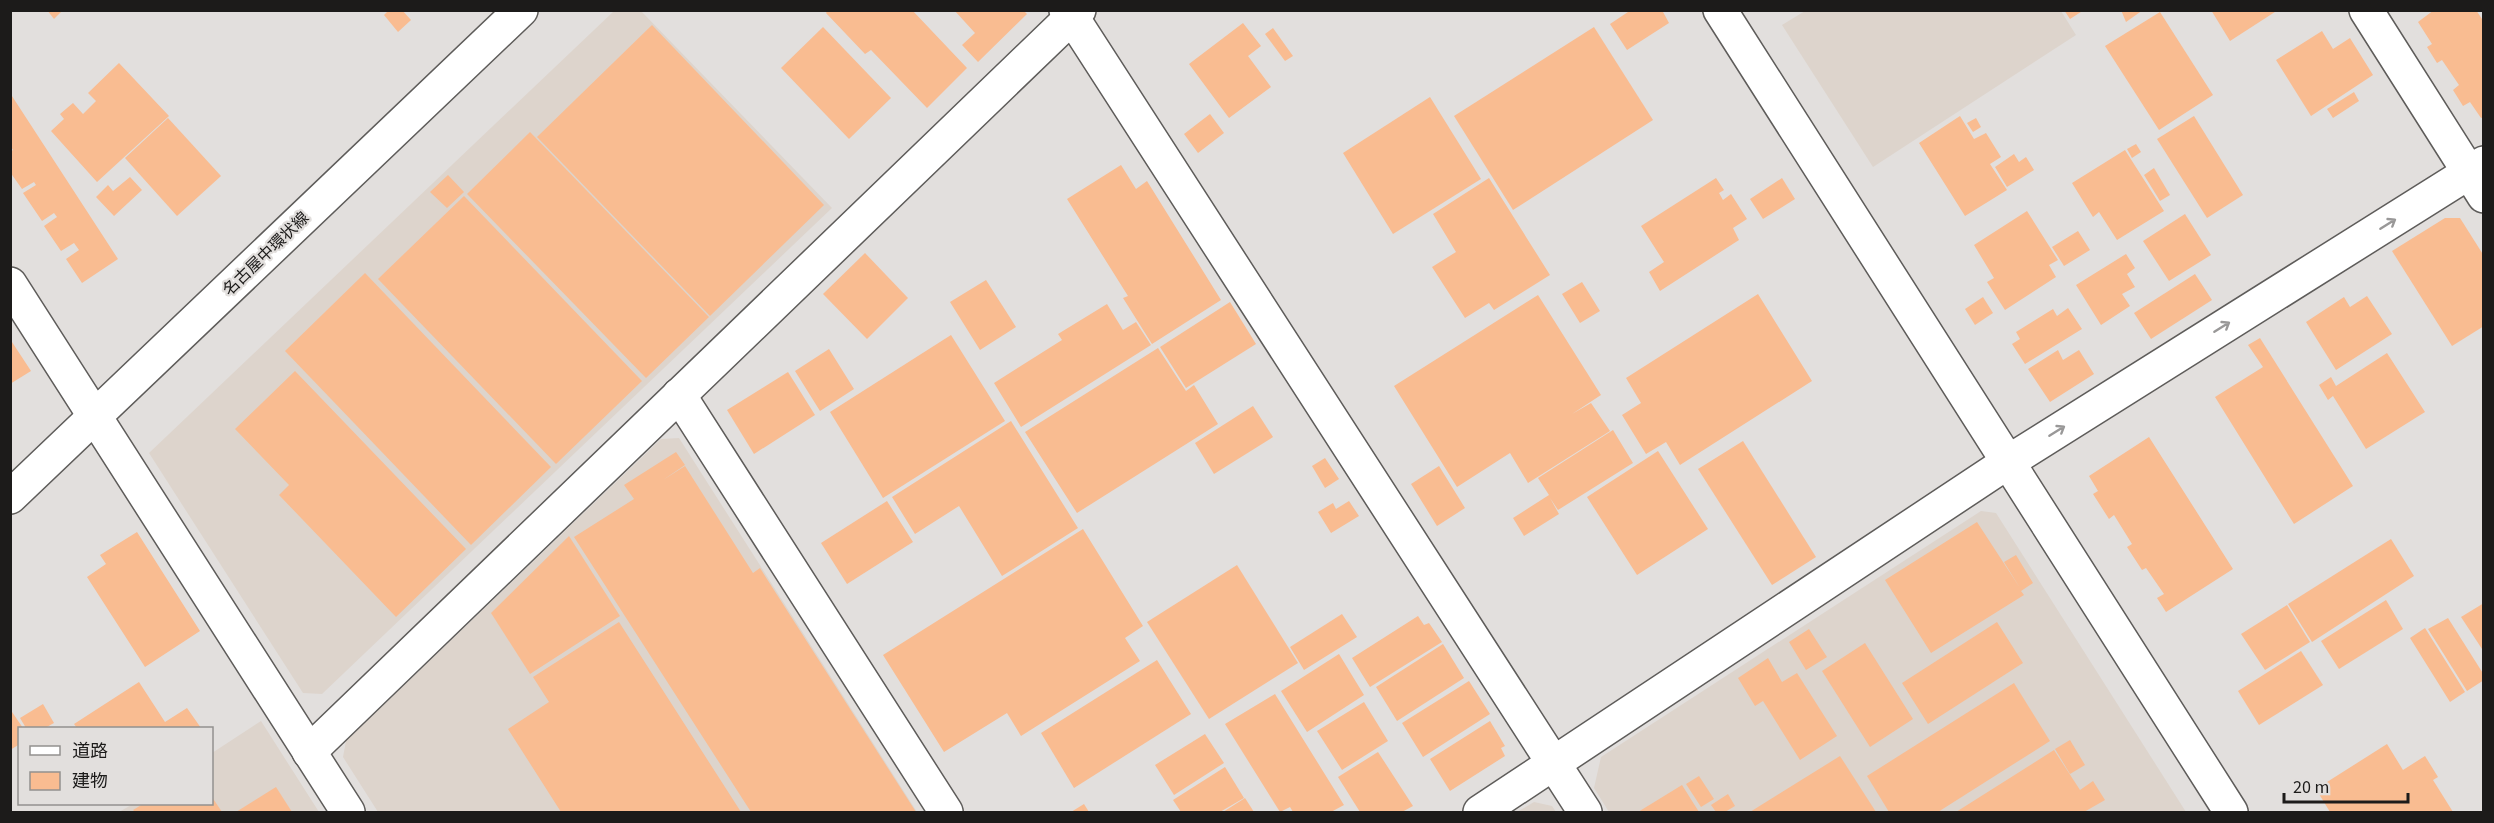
<svg xmlns="http://www.w3.org/2000/svg" width="2494" height="823" viewBox="0 0 2494 823" font-family="'Source Sans 3','Noto Sans JP',sans-serif">
  <rect width="100%" height="100%" fill="#e2dfdd"/>
  <g fill="#ddd4cc">
    <path d="M614,11H641L832,208L322,694L303,693L149,453Z"/>
    <path d="M2061,11L2076,35L1873,167L1782,25L1805,11Z"/>
    <path d="M679,438L917,812H378L343,757L346,741L661,439Z"/>
    <path d="M1981,511L1996,513L2186,812H1609L1594,788L1601,757Z"/>
    <path d="M261,721L319,812H119L133,804H212V753Z"/>
    <path d="M1534,802L1552,806L1556,812H1517Z"/>
  </g>
  <g fill="#f9bc91">
    <path d="M47,10H63L54,19Z"/>
    <path d="M389,10H402L411,20L398,32L384,15Z"/>
    <path d="M828,10H912L967,68L927,108L871,50L865,54L826,13Z"/>
    <path d="M954,10H1023L1027,14L978,62L962,45L975,33Z"/>
    <path d="M1631,10H1662L1669,23L1627,50L1610,24Z"/>
    <path d="M2064,10H2084L2070,19Z"/>
    <path d="M2121,10H2143L2126,22Z"/>
    <path d="M2211,10H2278L2230,41Z"/>
    <path d="M2434,10H2476L2484,22V117L2481,118L2470,102L2463,106L2453,90L2459,85L2442,60L2437,63L2427,47L2432,44L2418,22Z"/>
    <path d="M2160,12L2213,95L2159,130L2105,46Z"/>
    <path d="M1243,23L1261,46L1248,56L1271,87L1229,118L1189,64Z"/>
    <path d="M652,25L824,205L710,316L537,137Z"/>
    <path d="M823,27L891,98L849,139L781,68Z"/>
    <path d="M1594,27L1653,120L1513,210L1454,116Z"/>
    <path d="M1273,28L1293,56L1285,61L1265,34Z"/>
    <path d="M2322,31L2333,49L2350,38L2373,75L2311,116L2276,60Z"/>
    <path d="M119,63L169,116L97,182L51,131L64,119L60,114L73,103L83,114L96,101L88,93Z"/>
    <path d="M2354,92L2359,101L2333,118L2327,109Z"/>
    <path d="M10,93L118,259L82,283L66,259L79,250L74,243L61,251L44,226L57,217L54,213L42,221L23,193L36,185L34,182L22,189L10,172V152L13,150L10,145Z"/>
    <path d="M1430,97L1481,179L1393,234L1343,153Z"/>
    <path d="M1210,114L1224,133L1198,153L1184,134Z"/>
    <path d="M1960,116L1974,139L1986,133L2001,157L1990,164L2007,190L1965,216L1919,143Z"/>
    <path d="M2194,116L2243,195L2207,218L2157,139Z"/>
    <path d="M168,118L221,176L177,216L125,158Z"/>
    <path d="M1976,118L1981,127L1973,132L1967,123Z"/>
    <path d="M530,132L709,317L646,378L467,194Z"/>
    <path d="M2136,144L2141,152L2132,158L2127,149Z"/>
    <path d="M2125,150L2164,211L2117,240L2099,212L2093,217L2072,183Z"/>
    <path d="M2014,154L2019,162L2026,157L2034,170L2007,187L1995,167Z"/>
    <path d="M1121,165L1136,189L1147,181L1221,300L1152,344L1123,298L1128,296L1067,199Z"/>
    <path d="M2154,168L2170,195L2160,201L2144,175Z"/>
    <path d="M448,175L464,192L447,208L430,192Z"/>
    <path d="M130,177L142,190L114,216L96,197L108,185L113,191Z"/>
    <path d="M1489,178L1550,275L1494,310L1489,303L1465,318L1432,267L1456,252L1433,214Z"/>
    <path d="M1716,178L1724,190L1719,193L1723,200L1731,194L1747,219L1733,228L1739,240L1660,291L1649,272L1664,262L1641,226Z"/>
    <path d="M1782,178L1795,199L1763,219L1750,199Z"/>
    <path d="M464,196L642,381L556,464L378,279Z"/>
    <path d="M2027,211L2058,260L2049,265L2056,277L2005,310L1987,282L1994,278L1974,245Z"/>
    <path d="M2185,214L2211,255L2169,281L2143,241Z"/>
    <path d="M2445,218H2460L2484,256V326L2452,346L2392,251Z"/>
    <path d="M2078,231L2090,250L2064,266L2052,247Z"/>
    <path d="M865,253L908,298L867,339L823,294Z"/>
    <path d="M2126,254L2135,268L2127,274L2135,287L2122,294L2130,306L2101,325L2076,285Z"/>
    <path d="M365,273L551,467L471,545L285,351Z"/>
    <path d="M2195,274L2212,300L2151,339L2134,313Z"/>
    <path d="M986,280L1016,327L980,350L950,302Z"/>
    <path d="M1582,282L1600,311L1580,323L1562,294Z"/>
    <path d="M1758,294L1812,381L1680,465L1666,442L1646,454L1622,415L1641,403L1626,378Z"/>
    <path d="M1538,295L1601,395L1572,414L1591,403L1610,431L1528,483L1510,453L1457,487L1394,386Z"/>
    <path d="M2367,296L2392,334L2336,370L2306,322L2344,297L2350,307Z"/>
    <path d="M1983,297L1993,313L1975,325L1965,309Z"/>
    <path d="M1230,302L1256,344L1186,388L1160,347Z"/>
    <path d="M1107,304L1123,330L1136,322L1151,345L1021,427L994,383L1062,340L1058,334Z"/>
    <path d="M2068,308L2082,329L2025,364L2012,344L2020,339L2016,332L2053,309L2057,316Z"/>
    <path d="M951,335L1005,421L883,498L830,412Z"/>
    <path d="M2260,338L2353,486L2294,524L2215,397L2263,367L2248,345Z"/>
    <path d="M10,339L31,371L10,384Z"/>
    <path d="M1158,348L1186,391L1194,385L1218,424L1077,513L1025,432Z"/>
    <path d="M829,349L854,389L820,411L795,371Z"/>
    <path d="M2058,350L2063,360L2079,350L2094,374L2050,402L2028,369Z"/>
    <path d="M2387,353L2425,412L2366,449L2333,396L2328,400L2319,385L2331,377L2336,386Z"/>
    <path d="M295,371L466,549L396,617L279,495L289,485L235,429Z"/>
    <path d="M788,372L815,415L754,454L727,410Z"/>
    <path d="M1253,406L1273,437L1214,474L1195,443Z"/>
    <path d="M1011,421L1078,528L1002,576L959,506L915,534L892,497Z"/>
    <path d="M1613,430L1633,463L1558,510L1550,498L1559,514L1524,536L1513,518L1549,495L1538,478Z"/>
    <path d="M2149,437L2233,569L2166,612L2157,598L2164,594L2146,568L2142,570L2127,547L2132,544L2114,515L2109,519L2093,494L2098,491L2089,476Z"/>
    <path d="M1743,441L1816,557L1772,585L1698,469Z"/>
    <path d="M1658,451L1708,529L1637,575L1587,497Z"/>
    <path d="M676,452L685,465L663,480L685,466L753,573L760,568L916,812H751L574,537L634,499L624,485Z"/>
    <path d="M1325,458L1339,479L1325,488L1312,466Z"/>
    <path d="M1439,466L1465,508L1437,526L1411,484Z"/>
    <path d="M887,501L913,542L847,584L821,543Z"/>
    <path d="M1349,501L1359,516L1331,533L1318,512L1333,503L1336,509Z"/>
    <path d="M1977,522L2020,588L2004,562L2016,555L2033,583L2021,591L2024,595L1931,653L1885,580Z"/>
    <path d="M1083,529L1143,626L1125,638L1140,661L1021,736L1007,713L944,752L883,655Z"/>
    <path d="M137,532L200,631L145,667L87,577L106,564L100,555Z"/>
    <path d="M569,536L620,616L530,674L491,613Z"/>
    <path d="M2391,539L2414,576L2312,642L2288,604Z"/>
    <path d="M1237,565L1298,663L1209,719L1147,622Z"/>
    <path d="M2386,600L2403,629L2339,669L2321,641Z"/>
    <path d="M2484,603V652L2461,617Z"/>
    <path d="M2287,605L2310,642L2265,670L2241,634Z"/>
    <path d="M1342,614L1357,637L1304,670L1290,647Z"/>
    <path d="M1418,616L1424,625L1429,623L1442,642L1370,687L1352,658Z"/>
    <path d="M2448,618L2484,675V680L2467,691L2428,629Z"/>
    <path d="M619,622L741,812H561L508,729L549,702L533,677Z"/>
    <path d="M1997,622L2023,663L1928,724L1902,683Z"/>
    <path d="M2425,628L2465,692L2450,702L2410,638Z"/>
    <path d="M1809,629L1827,657L1806,670L1789,642Z"/>
    <path d="M1865,643L1913,719L1870,747L1822,671Z"/>
    <path d="M1443,644L1464,678L1397,721L1376,687Z"/>
    <path d="M2301,651L2323,685L2259,725L2238,691Z"/>
    <path d="M1339,654L1364,695L1307,732L1281,691Z"/>
    <path d="M1768,658L1782,682L1797,673L1837,736L1800,760L1763,701L1755,706L1738,678Z"/>
    <path d="M1157,660L1191,714L1074,788L1041,733Z"/>
    <path d="M1469,681L1490,714L1423,757L1402,723Z"/>
    <path d="M139,682L165,722L187,708L201,728H77L74,724Z"/>
    <path d="M2014,683L2050,741L1938,812H1889L1867,776Z"/>
    <path d="M1275,694L1344,805L1331,812H1293L1290,807L1280,812L1225,724Z"/>
    <path d="M1364,702L1388,741L1342,770L1317,731Z"/>
    <path d="M43,704L54,723L45,728H26L20,718Z"/>
    <path d="M10,709L23,728H20V744L10,750Z"/>
    <path d="M1490,721L1505,746L1501,748L1505,756L1450,791L1430,759Z"/>
    <path d="M1205,734L1224,763L1174,795L1155,765Z"/>
    <path d="M2070,740L2085,765L2070,774L2055,749Z"/>
    <path d="M2387,744L2403,770L2425,756L2438,777L2433,780L2453,812H2330L2316,789Z"/>
    <path d="M2054,750L2080,790L2093,781L2105,800L2084,812H1956Z"/>
    <path d="M1378,752L1413,806L1402,812H1360L1338,777Z"/>
    <path d="M1840,756L1876,812H1750Z"/>
    <path d="M1225,767L1244,798L1220,812H1181L1173,800Z"/>
    <path d="M1699,776L1714,799L1701,807L1686,784Z"/>
    <path d="M1682,785L1699,812H1638Z"/>
    <path d="M276,787L292,812H236Z"/>
    <path d="M1728,794L1735,806L1725,812H1716L1711,805Z"/>
    <path d="M212,797L222,812H135L133,810L143,804H212Z"/>
    <path d="M1245,798L1254,812H1223Z"/>
    <path d="M1084,804L1089,812H1071Z"/>
  </g>
  <g fill="none" stroke-linecap="round" stroke-linejoin="round">
    <g stroke="#5e5c5a" stroke-width="36">
      <g id="minor">
        <path d="M1066,10L1072,17L1585,812"/>
        <path d="M1720,10L2231,812"/>
        <path d="M2366,10L2484,196"/>
        <path d="M10,284L348,812"/>
        <path d="M679,395L946,812"/>
        <path d="M309,752L1079,10"/>
        <path d="M1480,812L2008,462L2484,163"/>
      </g>
    </g>
    <g stroke="#5e5c5a" stroke-width="36">
      <path id="primary" d="M10,497L521,10"/>
    </g>
    <use href="#minor" stroke="#fff" stroke-width="33"/>
    <use href="#primary" stroke="#fff" stroke-width="33"/>
  </g>
  <defs><path id="oneway-shaft" d="M-6 0H5M1.5-3L5.5 0L1.5 3" fill="none" stroke-width="1.6" stroke-linecap="round" stroke-linejoin="round" transform="scale(1.5)"/></defs>
  <g stroke="#999898">
    <use href="#oneway-shaft" transform="translate(2388 224) rotate(-32)"/>
    <use href="#oneway-shaft" transform="translate(2222 327) rotate(-32)"/>
    <use href="#oneway-shaft" transform="translate(2057 431) rotate(-32)"/>
  </g>
  <g text-anchor="middle" dominant-baseline="central" stroke-width="4.5" stroke-linejoin="round" paint-order="stroke">
    <g font-size="16" fill="#1c1b1a" stroke="#e2dfdd">
      <text transform="translate(266 254) rotate(-44)">名古屋中環状線</text>
    </g>
  </g>
  <rect width="2494" height="823" fill="none" stroke="#1c1b1a" stroke-width="24"/>
  <rect x="18" y="727" width="195" height="78" fill="#e2dfdd" stroke="#93918f" stroke-width="1.5"/>
  <rect x="30" y="746" width="30" height="9" fill="#ffffff" stroke="#93918f" stroke-width="1.5"/>
  <text x="72" y="757" font-size="18" fill="#1c1b1a">道路</text>
  <rect x="30" y="772" width="30" height="18" fill="#f9bc91" stroke="#93918f" stroke-width="1.5"/>
  <text x="72" y="787" font-size="18" fill="#1c1b1a">建物</text>
  <path d="M2284 793v9h124v-9" fill="none" stroke="#1c1b1a" stroke-width="3"/>
  <text x="2293" y="793" font-size="18" fill="#1c1b1a" stroke="#e2dfdd" stroke-width="4.5" paint-order="stroke">20 m</text>
</svg>
